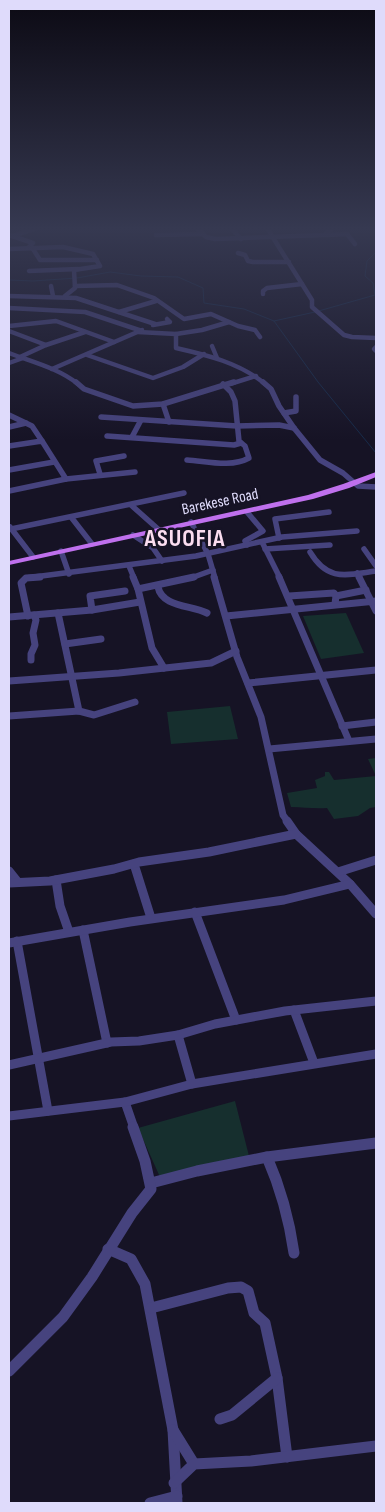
<svg xmlns="http://www.w3.org/2000/svg" width="385" height="1512" viewBox="0 0 385 1512" font-family="'Sofia Sans Condensed',sans-serif">
  <rect width="100%" height="100%" fill="#161325"/>
  <g fill="#162f2e">
    <path d="M346,613L364,653L321,659L303,616Z"/>
    <path d="M230,706L238,739L171,744L167,712Z"/>
    <path d="M376,758V807L370,808L358,816L334,819L327,808C314,809 304,807 291,807L287,793L317,788L315,780L325,776V772H329L334,780L376,776L368,759Z"/>
    <path d="M235,1101L249,1156L160,1177L138,1128Z"/>
  </g>
  <g fill="none" stroke-linecap="round" stroke-linejoin="round">
    <g stroke="#172b4a" stroke-width="1">
      <path d="M9,280L33,281L77,278L110,272L141,276L178,277L203,288L204,303L244,309L274,321L318,382L376,453"/>
      <path d="M274,321L315,312L375,295L373,283L365,276L367,261L376,252"/>
    </g>
    <g stroke="#46437e" stroke-width="4.5">
      <path d="M197,228L206,237L215,239L324,235L333,228"/>
      <path d="M231,228L241,239"/>
      <path d="M267,228L312,300V307L344,335L352,337L376,338"/>
      <path d="M9,235L33,243L29,247L33,249L40,260H97"/>
      <path d="M156,235L203,234"/>
      <path d="M326,235L347,234L355,244"/>
      <path d="M13,236L36,228"/>
      <path d="M9,249L63,247L93,254L100,266L74,270L75,288L65,296"/>
      <path d="M238,253L245,255L248,261L253,262H289"/>
      <path d="M29,271L78,269"/>
      <path d="M51,286L53,296"/>
      <path d="M75,286L117,285L154,298L184,319L211,314L238,326L255,330L260,337"/>
      <path d="M263,294V291L267,288L302,284"/>
      <path d="M9,296L76,298L155,324"/>
      <path d="M9,308L85,312L142,331"/>
      <path d="M119,312L156,301"/>
      <path d="M153,325L170,322L167,319"/>
      <path d="M9,326L56,321L114,342"/>
      <path d="M9,331L46,345"/>
      <path d="M138,332L176,334V348C207,355 240,363 265,384"/>
      <path d="M176,334L202,330L229,322"/>
      <path d="M212,346L217,358"/>
      <path d="M376,347L374,349L376,351"/>
      <path d="M9,353C32,362 58,368 78,384"/>
      <path d="M87,355L153,378L183,367L204,354"/>
      <path d="M20,357L46,345L85,332"/>
      <path d="M9,363L23,358"/>
      <path d="M52,369L142,330"/>
      <path d="M230,384L256,376"/>
    </g>
    <g stroke="#46437e" stroke-width="5.5">
      <path d="M76,382L84,389L133,406L163,404L234,382"/>
      <path d="M263,382L271,389L279,406L294,428L320,460L343,473L358,486L376,487"/>
      <path d="M163,404L169,422"/>
      <path d="M284,413L296,411V397"/>
      <path d="M9,415L32,426L42,441"/>
      <path d="M101,417L237,426L279,425L294,428"/>
      <path d="M9,427L26,423"/>
      <path d="M107,436L234,445L241,443"/>
      <path d="M132,437L141,420"/>
      <path d="M9,446L42,441L66,479"/>
      <path d="M187,460C206,461 231,468 249,458L245,446L239,441L235,401L231,392L223,384"/>
      <path d="M9,470L54,462"/>
      <path d="M100,474L96,461L124,456"/>
      <path d="M9,491L66,479L135,472"/>
      <path d="M131,505L158,529"/>
      <path d="M247,512L263,531L245,541L247,545"/>
      <path d="M71,517L92,544"/>
      <path d="M191,522L208,554L215,578"/>
      <path d="M10,527L33,557"/>
      <path d="M11,529L184,493"/>
      <path d="M133,535L153,548L162,561"/>
      <path d="M279,538L275,519L329,512"/>
      <path d="M262,542L280,578"/>
      <path d="M265,549L330,545"/>
      <path d="M364,549L376,566"/>
      <path d="M61,551L69,574"/>
      <path d="M310,552C328,582 346,575 376,571"/>
      <path d="M129,566L134,578"/>
      <path d="M357,573L360,578"/>
      <path d="M26,578L196,556L282,537L357,531"/>
      <path d="M191,578L213,570"/>
    </g>
    <g stroke="#46437e" stroke-width="7">
      <path d="M133,577L138,589L152,648L164,668"/>
      <path d="M214,577L237,657L261,717L283,815L288,822"/>
      <path d="M279,577L349,741"/>
      <path d="M359,577L376,611"/>
      <path d="M158,587C162,607 191,605 207,613"/>
      <path d="M138,589L194,577"/>
      <path d="M289,596L334,593L336,596L335,604"/>
      <path d="M336,596L366,590"/>
      <path d="M92,610L90,596L125,591"/>
      <path d="M58,613L79,711"/>
      <path d="M28,616L21,583L26,578L40,577"/>
      <path d="M226,616L376,601"/>
      <path d="M9,617L92,610L140,602"/>
      <path d="M65,644L101,639"/>
      <path d="M31,660V654L35,645L33,633L36,620L34,615"/>
      <path d="M9,681L119,673L211,663L236,651"/>
      <path d="M248,683L376,670"/>
      <path d="M9,716L79,711L94,715L135,702"/>
      <path d="M342,726L376,722"/>
      <path d="M269,749L376,739"/>
    </g>
    <g stroke="#46437e" stroke-width="9">
      <path d="M287,821L296,834L350,884L376,914"/>
      <path d="M134,864L151,918"/>
      <path d="M9,871L17,881"/>
      <path d="M338,872L376,860"/>
      <path d="M56,880L60,906L69,932"/>
      <path d="M9,883L50,881L114,869L139,862L209,852L296,834"/>
      <path d="M195,912L236,1020"/>
      <path d="M83,930L107,1043"/>
      <path d="M17,941L48,1111"/>
      <path d="M9,943L130,922L284,900L350,884"/>
      <path d="M294,1010L314,1063"/>
      <path d="M178,1035L192,1084"/>
      <path d="M9,1065L111,1042L139,1041L178,1035L215,1024L285,1011L376,1001"/>
      <path d="M125,1102L134,1128"/>
      <path d="M9,1116L125,1102L192,1084L376,1054"/>
    </g>
    <g stroke="#46437e" stroke-width="11">
      <path d="M267,1157C281,1189 289,1218 294,1253"/>
      <path d="M151,1183L197,1171L267,1157L376,1143"/>
      <path d="M108,1249L131,1259L145,1284L173,1430L177,1503"/>
      <path d="M151,1308L228,1288L241,1287L248,1291L254,1313L265,1323L277,1378L287,1457"/>
      <path d="M9,1371L63,1317L92,1277L132,1213L151,1189L145,1161L133,1127"/>
      <path d="M220,1419L232,1415L277,1378"/>
      <path d="M173,1430L194,1464"/>
      <path d="M174,1483L194,1464L251,1461L376,1446"/>
      <path d="M150,1503L177,1496"/>
    </g>
    <path fill="#bf70ed" fill-rule="evenodd" d="M376,472V477L349,488L313,499L9,565V561L308,495L343,484Z"/>
  </g>
  <linearGradient id="sky" x2="0" y2="1"><stop stop-color="#0c0a14"/><stop offset="0.52" stop-color="#363951"/><stop offset="1" stop-color="#363951" stop-opacity="0"/></linearGradient>
  <rect width="385" height="440" fill="url(#sky)"/>
  <g text-anchor="middle" dominant-baseline="central" stroke-width="5" stroke-linejoin="round" paint-order="stroke">
    <g font-size="16" fill="#dfdbfb" stroke="#161325">
      <text transform="translate(220 502) rotate(-12)">Barekese Road</text>
    </g>
    <g font-size="24" font-weight="bold" letter-spacing="1" fill="#fbddf0" stroke="#161325">
      <text x="185" y="538">ASUOFIA</text>
    </g>
  </g>
  <rect width="385" height="1512" fill="none" stroke="#dfdbfb" stroke-width="20"/>
</svg>
